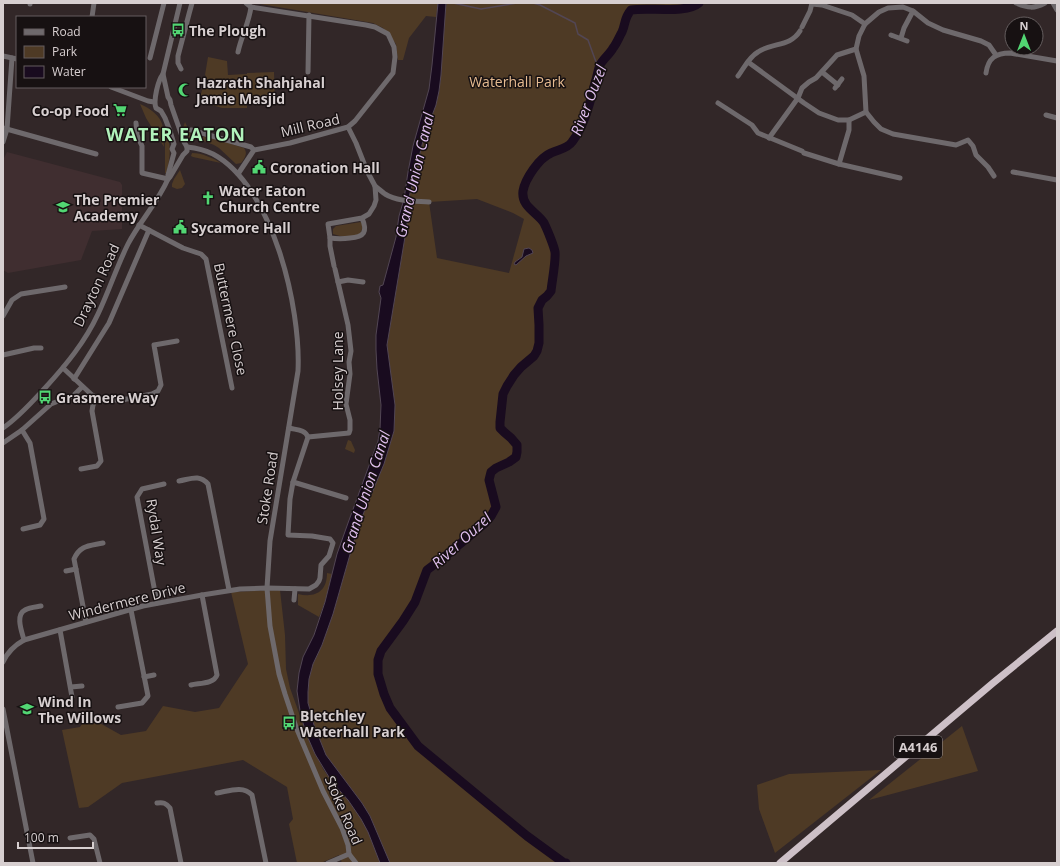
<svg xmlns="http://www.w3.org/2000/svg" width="1060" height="866" viewBox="0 0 1060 866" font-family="'Open Sans',sans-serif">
  <rect width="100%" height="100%" fill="#322728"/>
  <path fill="#402e30" d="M7,152L120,182L122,185V229L92,231L81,260L8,273L3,270V160Z"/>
  <g fill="#4e3a25" fill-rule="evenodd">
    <path d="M254,3H438L436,17L426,16L409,38L403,60H398L396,44L383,28L373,23Z"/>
    <path d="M447,3H699C687,14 648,7 631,10L627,14L623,29L614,48L601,64L587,112L581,126L572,142L567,147L551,153L544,158L530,174L526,182L523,192L524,197L526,204L544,223L553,246L555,253L551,291C547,297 539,301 538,308C537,313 539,319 539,323C540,332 540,345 536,352C533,359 525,363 520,368C504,385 501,398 500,421C499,436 520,438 517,452C515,465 495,464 491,475C486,486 497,497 495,507C493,520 454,549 443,558C438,562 432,565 428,569C425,572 424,579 422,583C419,592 415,601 410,610C408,614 405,618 402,622C394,634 381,645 378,659C373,685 392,710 406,729C410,735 414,742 419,747C433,760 450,772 465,784C497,811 530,838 564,863H566H390L370,816L362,803L326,755L314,725L311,713L308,703V692L309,679L313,664L322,645L333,614L353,544L362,517L384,464L394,431L395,405L387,345L407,225V207L410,193L424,137L436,105L439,91L441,75L445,11ZM477,199L513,213L524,219L509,273L437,258L429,202Z"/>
    <path d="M208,57L227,61L228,75L247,74V73L274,72L275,104H247V108H222L199,101L206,76L205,75Z"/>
    <path d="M140,104C150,108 161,116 163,127C164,133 163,140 164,147L146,118Z"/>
    <path d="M185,122L192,137L191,140L186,136L183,128Z"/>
    <path d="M166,129C171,144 171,158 166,173H165V130Z"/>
    <path d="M206,136L244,148C248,153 245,158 241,163L236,164L219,148L214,145L201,140L203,137Z"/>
    <path d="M192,153C202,153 213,158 221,163L193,157L191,156Z"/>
    <path d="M180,170L185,184L182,188L177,189L172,187V184L174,179Z"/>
    <path d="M361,222C364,227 362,231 358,236H340L333,234V229L336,226Z"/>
    <path d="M348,440L351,441L355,450L354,453L345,449Z"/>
    <path d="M327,573L332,574L325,602L319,617L298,605V594C315,598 327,592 327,573Z"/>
    <path d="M280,590L285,635L286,669L290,688L308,738L323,769L332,782L348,800L362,819L368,832L380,863H342L339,855L321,863H297L289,824L293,819L287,787L243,760L122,783L88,807L79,808L62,730L80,727L87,716L121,735L146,731L163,706L195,712L219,708L248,664L231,592Z"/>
    <path d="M962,726L978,771L869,800Z"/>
    <path d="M881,770L775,853L759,809L757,785L789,774Z"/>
  </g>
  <g fill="#190b1f" stroke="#524654">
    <path d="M438,3H446L441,75L439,91L436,105L424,137L410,193L407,207V225L387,345L395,405L394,431L384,464L362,517L353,544L333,614L322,645L313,664L309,679L308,692V703L311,713L314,725L326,755L362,803L370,816L390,863H380L368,832L361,819L348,800L332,782L315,754L308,738L301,717L297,691L299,673L303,657L314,635L325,602L337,554L348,523L378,441L380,429L381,405L377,369L376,350V335L381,298L379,292L380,286L383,285L396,237L399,216L404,199L408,172L413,146L429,89L432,65Z"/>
    <path d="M529,248L532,250L533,253L526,256L516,265L514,264L515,262L522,257L524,249Z"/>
  </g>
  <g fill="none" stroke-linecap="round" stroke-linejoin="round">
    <g stroke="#524654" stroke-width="1.5">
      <path d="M453,3L481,9L517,3"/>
      <path d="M533,3L540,5L575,23L578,34L588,40L596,62H603"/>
    </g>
    <path stroke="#190b1f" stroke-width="9" d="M566,863H564L527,836L418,746L390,708L384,694L378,674V660L381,651L403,621L415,602L427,570L443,558L485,523L491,516L496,507L489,480L491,472L496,468L509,462L516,457L517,452V445L511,438L504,432L500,428V422L503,394L507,386L514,375L521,367L534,356L537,351L539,343V325L538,308L542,300L547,296L551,291C552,281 556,261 555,252C554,246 547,229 544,223C537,212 521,207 523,191C525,179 539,158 551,153C559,149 567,149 572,142C585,125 590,102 595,83C597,77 598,70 600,65C603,59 610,54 613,48C617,43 619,37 622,32C626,23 624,18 631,10C648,7 687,14 699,3"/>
    <g stroke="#6e696c" stroke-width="5">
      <path d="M1016,3C1028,8 1034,9 1045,3"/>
      <path d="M1053,3L1057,10"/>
      <path d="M30,4V3"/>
      <path d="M812,4L822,5L852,15L865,24"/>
      <path d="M92,17L94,3"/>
      <path d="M802,27L810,11L812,3"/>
      <path d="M891,35L907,41"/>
      <path d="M901,38L904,28L913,11"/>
      <path d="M238,52C241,37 249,23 251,7"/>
      <path d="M3,56L17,59"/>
      <path d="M150,58L164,3"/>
      <path d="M748,62L804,103L819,113L838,120H849L866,112"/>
      <path d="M181,69L178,63V56L189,14L192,3"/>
      <path d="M308,72L309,15"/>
      <path d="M822,72L838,85"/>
      <path d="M986,73C988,58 996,53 1010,53L1057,61"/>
      <path d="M738,76C744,68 749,57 758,52C773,42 790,47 800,31"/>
      <path d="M111,87L148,101L154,102"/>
      <path d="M835,88L842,79"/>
      <path d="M718,103L752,125L758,133L802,151"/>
      <path d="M1046,115L1057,118"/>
      <path d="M849,120V130L839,164L900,178"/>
      <path d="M136,123L137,135L142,146V173L168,179"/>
      <path d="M348,127L356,143L367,171L375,186L376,200L374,206L369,214L362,218L328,224L330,238C337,239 343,239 350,238C364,237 368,232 362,218"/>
      <path d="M3,128L96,154"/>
      <path d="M191,130L251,147L254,150"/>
      <path d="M769,138L798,98L802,88L809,82L816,78L837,55L856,49"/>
      <path d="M3,142L7,129L12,58"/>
      <path d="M187,147C196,148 205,150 213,154C273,186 301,308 298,371L270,541L267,588L270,626L279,674L285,694L296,727L323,791L342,828L348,845L349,854L356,863"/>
      <path d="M804,153L839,164"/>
      <path d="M1013,172L1057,180"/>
      <path d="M238,174L254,150L290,143L348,127L355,121L393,73L395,57L394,47L388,34L375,27L366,25L251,7L246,3"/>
      <path d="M994,176L988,167L976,155L973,146L968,140L956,145L893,134L881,129L874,122L866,112L864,76L856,49L859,36L865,24L879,12L888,8L903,7L913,11L928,23L943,30L981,41L989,45L996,55"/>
      <path d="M168,179V175L174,153L172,149L174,144L170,131L165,118L161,111L156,108C153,101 158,80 163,74L180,3"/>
      <path d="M375,186C379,189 382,192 385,194C398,202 415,201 429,202"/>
      <path d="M139,225L183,248L201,254L206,259L232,388"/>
      <path d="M330,238V246L334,266"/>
      <path d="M338,282L348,280L363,282"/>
      <path d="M3,316L12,300L21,294L65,287"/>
      <path d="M3,355L34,348H41"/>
      <path d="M63,368L92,395L97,398L104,400H122L152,394L158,391L161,385L154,345L177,341"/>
      <path d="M74,379L109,323L149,230"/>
      <path d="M3,428C19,417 32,402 45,388C66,365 85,342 98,314C109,291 117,266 128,244C140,221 158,202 168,179L170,177L183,155L187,151V147L184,142L171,105L170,100L168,97L163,74"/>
      <path d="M22,430L30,443L44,519L40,525L23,529"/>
      <path d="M308,437L349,433L350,430V420L346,404L350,374L349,362L351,351L348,325L335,269"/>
      <path d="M3,443L22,430L51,404L56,402L73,396L82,387"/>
      <path d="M81,469L97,466L101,461L92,411L93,405L97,398"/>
      <path d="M179,481C191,479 199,474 208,484L229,590"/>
      <path d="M293,482L346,498"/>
      <path d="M66,571L76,569"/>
      <path d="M294,600L295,589"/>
      <path d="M157,603L137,497L142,489L164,484"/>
      <path d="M86,622L74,559C80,545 89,546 103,543"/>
      <path d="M24,640C22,632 15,615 25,610C30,607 36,607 41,606"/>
      <path d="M3,662C7,653 15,645 24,640L143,606L202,595L240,589L267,588L309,589L316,585L319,581L320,578L321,565L329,556L333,543L330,539L312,536L288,535L290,499L293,482L308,437C305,429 296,430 289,428"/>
      <path d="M144,677L154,675"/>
      <path d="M191,685C199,683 214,684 217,675L202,595"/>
      <path d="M71,687L82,686"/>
      <path d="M53,705L69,702L72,697L60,630"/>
      <path d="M118,707L142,703L148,696L131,610"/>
      <path d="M3,709L33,863"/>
      <path d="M217,793C229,791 243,785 252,795L266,863"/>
      <path d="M157,803C163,802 166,803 170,808L181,863"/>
      <path d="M70,838L90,835L94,839L100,863"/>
      <path d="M328,863L349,854"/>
    </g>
    <path stroke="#cdc0c7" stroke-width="7" d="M780,863L993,683L1057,631"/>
  </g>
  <defs>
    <g id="bus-bare" transform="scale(1.08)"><path d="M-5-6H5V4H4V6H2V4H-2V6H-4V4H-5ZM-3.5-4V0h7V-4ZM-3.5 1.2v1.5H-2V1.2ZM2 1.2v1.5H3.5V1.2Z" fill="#52d673" stroke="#171112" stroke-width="2.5" paint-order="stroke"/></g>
    <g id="mosque-bare" transform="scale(1.08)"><path d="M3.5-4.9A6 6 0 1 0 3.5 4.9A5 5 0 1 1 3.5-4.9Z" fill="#52d673" stroke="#171112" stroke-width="2.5" paint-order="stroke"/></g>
    <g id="supermarket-bare" transform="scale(1.08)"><path d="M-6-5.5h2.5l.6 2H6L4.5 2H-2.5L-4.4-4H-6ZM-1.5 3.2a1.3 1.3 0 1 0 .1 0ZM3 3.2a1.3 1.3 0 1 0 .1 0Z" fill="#52d673" stroke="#171112" stroke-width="2.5" paint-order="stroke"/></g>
    <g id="civic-bare" transform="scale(1.08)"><path d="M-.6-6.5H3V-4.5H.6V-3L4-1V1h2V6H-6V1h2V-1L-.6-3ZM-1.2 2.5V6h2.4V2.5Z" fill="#52d673" stroke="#171112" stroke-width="2.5" paint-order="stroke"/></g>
    <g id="church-bare" transform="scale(1.08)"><path d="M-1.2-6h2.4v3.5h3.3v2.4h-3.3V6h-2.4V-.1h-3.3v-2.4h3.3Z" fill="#52d673" stroke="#171112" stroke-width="2.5" paint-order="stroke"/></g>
    <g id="school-bare" transform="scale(1.08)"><path d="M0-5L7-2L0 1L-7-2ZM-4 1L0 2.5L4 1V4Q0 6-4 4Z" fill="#52d673" stroke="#171112" stroke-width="2.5" paint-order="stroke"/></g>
  </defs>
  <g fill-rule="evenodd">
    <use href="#bus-bare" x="178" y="30"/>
    <use href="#mosque-bare" x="185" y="90"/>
    <use href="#supermarket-bare" x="120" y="110"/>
    <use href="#civic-bare" x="259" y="167"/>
    <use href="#church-bare" x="208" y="198"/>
    <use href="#school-bare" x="63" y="207"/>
    <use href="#civic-bare" x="180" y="227"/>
    <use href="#bus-bare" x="45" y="397"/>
    <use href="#school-bare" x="27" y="709"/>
    <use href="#bus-bare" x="289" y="723"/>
  </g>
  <g text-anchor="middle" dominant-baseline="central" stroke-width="3" stroke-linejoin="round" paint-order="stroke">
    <rect fill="#171112" stroke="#9d9697" stroke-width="1" x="894" y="736" width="48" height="22" rx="3"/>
    <g font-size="13" font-weight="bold" fill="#d7cfd0">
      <text x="918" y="747">A4146</text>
    </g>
    <g font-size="14" font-weight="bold" fill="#d7cfd0" stroke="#171112" text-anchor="start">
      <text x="189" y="30">The Plough</text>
      <text x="196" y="82">Hazrath Shahjahal<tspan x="196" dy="16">Jamie Masjid</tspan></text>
      <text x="109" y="110" text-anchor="end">Co-op Food</text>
      <text x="270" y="167">Coronation Hall</text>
      <text x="219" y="190">Water Eaton<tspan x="219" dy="16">Church Centre</tspan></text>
      <text x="74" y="199">The Premier<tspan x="74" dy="16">Academy</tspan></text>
      <text x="191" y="227">Sycamore Hall</text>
      <text x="56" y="397">Grasmere Way</text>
      <text x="38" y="701">Wind In<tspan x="38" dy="16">The Willows</tspan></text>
      <text x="300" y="715">Bletchley<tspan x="300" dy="16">Waterhall Park</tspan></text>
    </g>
    <g font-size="14" fill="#e6bb91" stroke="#171112">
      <text x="517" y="81">Waterhall Park</text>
    </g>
    <g font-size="14" fill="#d7cfd0" stroke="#171112">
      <text transform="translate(310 125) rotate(-13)">Mill Road</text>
      <text transform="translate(96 285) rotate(-65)">Drayton Road</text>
      <text transform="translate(231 319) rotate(78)">Buttermere Close</text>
      <text transform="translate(337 371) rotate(-90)">Holsey Lane</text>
      <text transform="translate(267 488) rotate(-81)">Stoke Road</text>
      <text transform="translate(157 532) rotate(81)">Rydal Way</text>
      <text transform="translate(127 601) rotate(-14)">Windermere Drive</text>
      <text transform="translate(344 810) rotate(67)">Stoke Road</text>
    </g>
    <g font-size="15" font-style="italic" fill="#e0bfef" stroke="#171112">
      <text transform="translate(588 100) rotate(-69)">River Ouzel</text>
      <text transform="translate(414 175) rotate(-77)">Grand Union Canal</text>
      <text transform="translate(365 492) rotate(-72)">Grand Union Canal</text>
      <text transform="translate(461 540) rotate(-42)">River Ouzel</text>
    </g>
    <g font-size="18" font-weight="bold" letter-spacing="1" fill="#b1f2bb" stroke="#171112">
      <text x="176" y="134">WATER EATON</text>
    </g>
  </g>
  <rect width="1060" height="866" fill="none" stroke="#d7cfd0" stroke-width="8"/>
  <rect x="16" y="16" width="130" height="72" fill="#171112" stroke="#645d5e"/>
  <rect x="24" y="29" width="20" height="6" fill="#6e696c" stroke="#645d5e"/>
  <text x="52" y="36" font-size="12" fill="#d7cfd0">Road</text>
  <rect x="24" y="46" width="20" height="12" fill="#4e3a25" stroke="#645d5e"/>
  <text x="52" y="56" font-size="12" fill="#d7cfd0">Park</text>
  <rect x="24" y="66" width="20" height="12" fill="#190b1f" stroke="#645d5e"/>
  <text x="52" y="76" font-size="12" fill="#d7cfd0">Water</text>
  <g transform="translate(1024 36)"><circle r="19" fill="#171112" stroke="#645d5e"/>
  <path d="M0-3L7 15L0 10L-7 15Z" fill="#52d673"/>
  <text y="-6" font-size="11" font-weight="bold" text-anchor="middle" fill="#d7cfd0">N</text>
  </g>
  <path d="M18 842v6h75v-6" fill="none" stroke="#d7cfd0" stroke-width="2"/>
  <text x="24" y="842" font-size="12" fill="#d7cfd0" stroke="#171112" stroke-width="3" paint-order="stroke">100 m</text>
</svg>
